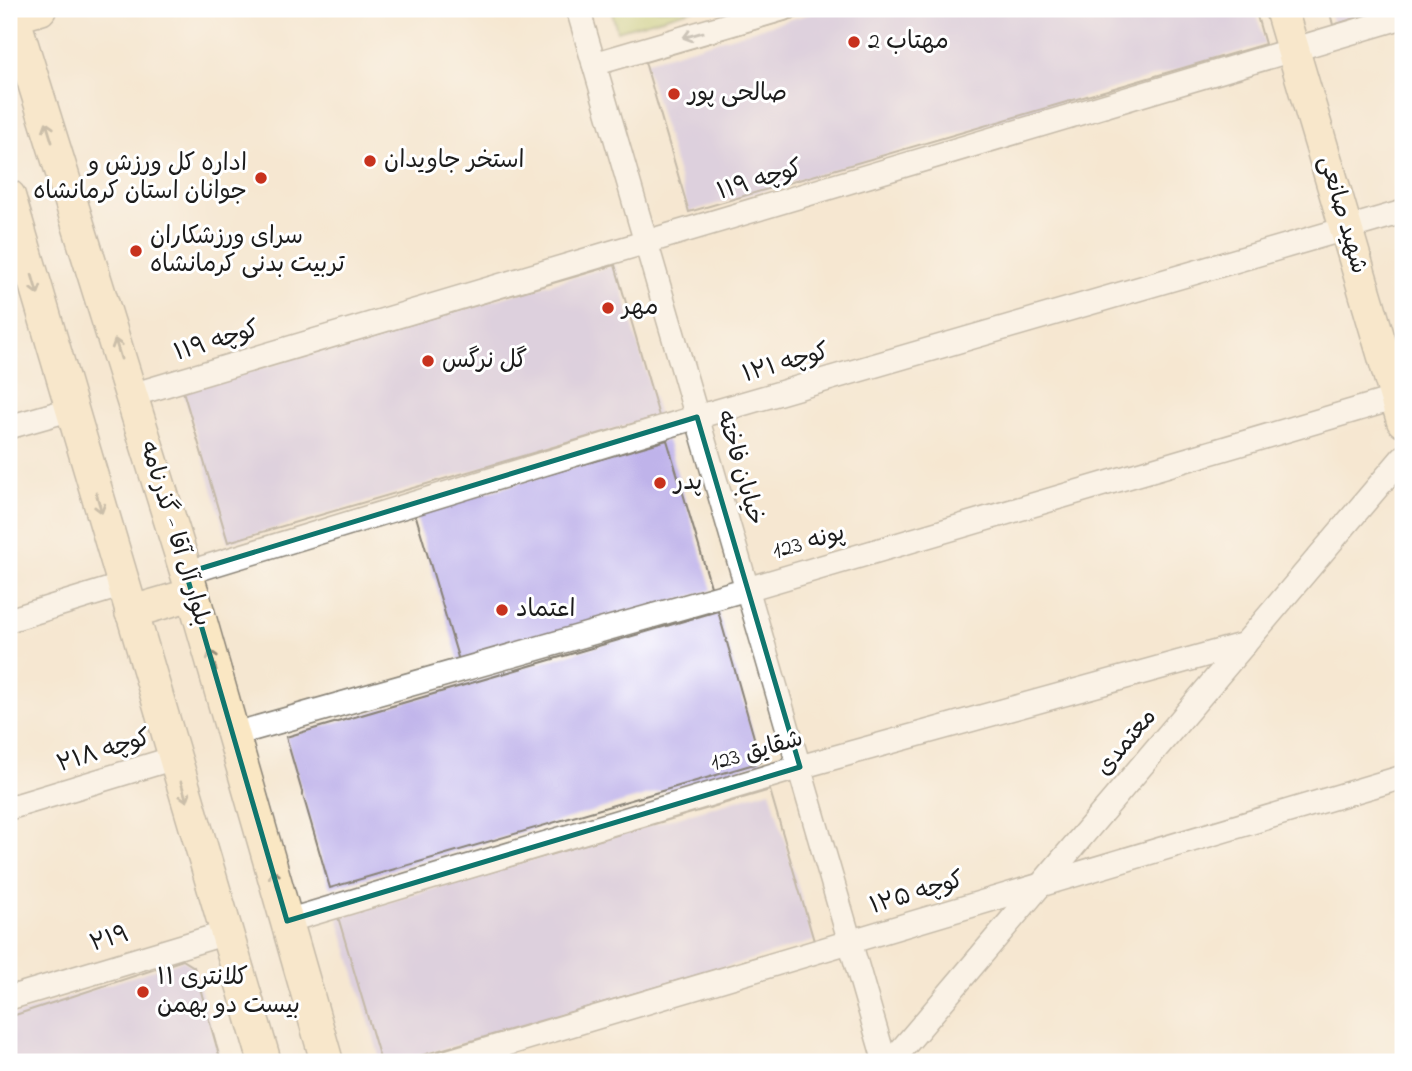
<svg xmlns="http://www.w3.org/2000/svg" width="1412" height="1071" viewBox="0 0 1412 1071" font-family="'Indie Flower','Playpen Sans Arabic',sans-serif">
  <rect width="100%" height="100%" fill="#fff"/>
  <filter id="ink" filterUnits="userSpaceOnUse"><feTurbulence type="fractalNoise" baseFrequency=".0143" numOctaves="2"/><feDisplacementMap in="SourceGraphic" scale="14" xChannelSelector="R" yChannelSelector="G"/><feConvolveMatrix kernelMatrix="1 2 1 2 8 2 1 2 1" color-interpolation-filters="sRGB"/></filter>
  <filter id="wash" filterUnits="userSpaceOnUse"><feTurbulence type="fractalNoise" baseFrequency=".00686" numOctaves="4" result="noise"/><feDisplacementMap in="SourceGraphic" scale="28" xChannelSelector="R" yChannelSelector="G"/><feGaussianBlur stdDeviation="1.57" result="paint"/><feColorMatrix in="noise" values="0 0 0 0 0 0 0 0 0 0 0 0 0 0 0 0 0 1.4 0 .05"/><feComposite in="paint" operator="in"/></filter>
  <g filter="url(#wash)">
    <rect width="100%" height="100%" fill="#f5e7d1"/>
    <path fill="#b8ca6e" stroke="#6a7345" stroke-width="2" d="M611,9H694L617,31Z"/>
    <g id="blocks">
      <g fill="#bfb3ea">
        <path d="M826,9H1255L1265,44L689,212L645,62Z"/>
        <path d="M1329,9H1385L1333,25Z"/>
        <path d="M615,265L659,416L228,542L183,391Z"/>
        <path d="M667,440L712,590L460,664L415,513Z"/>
        <path d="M718,611L761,762L330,888L286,737Z"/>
        <path d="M770,790L814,941L399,1062H381L338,917Z"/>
        <path d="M183,960L194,967L221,1062H9V1017Z"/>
      </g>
    </g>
  </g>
  <g filter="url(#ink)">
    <use href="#blocks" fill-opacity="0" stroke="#888276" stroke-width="2"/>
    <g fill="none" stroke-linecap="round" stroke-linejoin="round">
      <g stroke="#888276" stroke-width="26">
        <g id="street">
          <path d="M578,9L885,1062"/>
          <path d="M594,64L782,9"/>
          <path d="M132,395L1403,17"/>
          <path d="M9,427L72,409"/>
          <path d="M186,573L697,417L1403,212"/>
          <path d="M9,620L123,585"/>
          <path d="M235,734L747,589L1396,398"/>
          <path d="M9,808L174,758"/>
          <path d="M287,921L800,767L1245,644"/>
          <path d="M9,998L226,933"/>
          <path d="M446,1062L1403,777"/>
          <path d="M891,1062L1403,457"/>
        </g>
      </g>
      <g stroke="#888276" stroke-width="35">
        <g id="secondary">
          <path d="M11,9L193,594L327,1062"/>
          <path d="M1281,9L1403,421"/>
          <path d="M9,18L40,9"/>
          <path d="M9,196L265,1062"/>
          <path d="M131,612L193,594"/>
        </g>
      </g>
      <use href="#street" stroke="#fff" stroke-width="23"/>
      <use href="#secondary" stroke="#fae7c3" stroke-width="32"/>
    </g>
    <defs><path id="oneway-shaft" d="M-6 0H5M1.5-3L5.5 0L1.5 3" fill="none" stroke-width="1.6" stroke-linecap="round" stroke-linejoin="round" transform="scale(1.75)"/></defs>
    <use stroke="#999" href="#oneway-shaft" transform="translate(693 35) rotate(164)"/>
    <g stroke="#968c78">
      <use href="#oneway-shaft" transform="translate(49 132) rotate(-107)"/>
      <use href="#oneway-shaft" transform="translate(35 285) rotate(74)"/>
      <use href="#oneway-shaft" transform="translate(118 349) rotate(-107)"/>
      <use href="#oneway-shaft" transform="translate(99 503) rotate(74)"/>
      <use href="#oneway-shaft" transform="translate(213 660) rotate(-107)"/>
      <use href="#oneway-shaft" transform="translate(184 792) rotate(73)"/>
      <use href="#oneway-shaft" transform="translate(275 879) rotate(-106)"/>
    </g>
  </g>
  <path d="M0 0H1412V1071H0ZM697,417L800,767L287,921L186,573Z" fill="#f5e7d1" fill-opacity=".55" fill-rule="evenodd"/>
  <path fill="none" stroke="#0f766e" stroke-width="5" stroke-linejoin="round" d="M697,417L800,767L287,921L186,573Z"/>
  <g fill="#c8321e" stroke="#fff" stroke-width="2.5">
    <circle cx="854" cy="42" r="7"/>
    <circle cx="674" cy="94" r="7"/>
    <circle cx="370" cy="161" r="7"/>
    <circle cx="261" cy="178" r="7"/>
    <circle cx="136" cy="251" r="7"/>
    <circle cx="608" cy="308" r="7"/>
    <circle cx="428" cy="361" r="7"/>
    <circle cx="660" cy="483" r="7"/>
    <circle cx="502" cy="610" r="7"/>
    <circle cx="143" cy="992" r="7"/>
  </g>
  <g text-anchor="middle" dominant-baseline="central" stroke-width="6" stroke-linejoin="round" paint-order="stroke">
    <g font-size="24" fill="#1c1c1c" stroke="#fff" text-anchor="start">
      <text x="868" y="42">مهتاب 2</text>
      <text x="688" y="94">صالحی پور</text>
      <text x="384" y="161">استخر جاویدان</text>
      <text x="247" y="164" text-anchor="end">اداره کل ورزش و<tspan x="247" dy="28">جوانان استان کرمانشاه</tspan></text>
      <text x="150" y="237">سرای ورزشکاران<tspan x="150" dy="28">تربیت بدنی کرمانشاه</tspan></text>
      <text x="622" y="308">مهر</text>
      <text x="442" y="361">گل نرگس</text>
      <text x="674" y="483">پدر</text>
      <text x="516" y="610">اعتماد</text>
      <text x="157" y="978">کلانتری ۱۱<tspan x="157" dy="28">بیست دو بهمن</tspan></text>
    </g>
    <g font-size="24" fill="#1c1c1c" stroke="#fff">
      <text transform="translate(760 181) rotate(-17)">کوچه ۱۱۹</text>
      <text transform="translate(1342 215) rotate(74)">شهید صانعی</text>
      <text transform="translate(217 342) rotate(-17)">کوچه ۱۱۹</text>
      <text transform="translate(786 364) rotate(-16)">کوچه ۱۲۱</text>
      <text transform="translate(739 468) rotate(74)">خیابان فاخته</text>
      <text transform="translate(174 534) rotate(73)">بلوار آل آقا - گذرنامه</text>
      <text transform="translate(809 543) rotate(-16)">123 پونه</text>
      <text transform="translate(1127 743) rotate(-50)">معتمدی</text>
      <text transform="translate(104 752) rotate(-17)">کوچه ۲۱۸</text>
      <text transform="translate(757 752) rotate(-16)">123 شقایق</text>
      <text transform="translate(917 894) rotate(-17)">کوچه ۱۲۵</text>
      <text transform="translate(110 940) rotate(-17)">۲۱۹</text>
    </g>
  </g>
  <rect width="1412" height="1071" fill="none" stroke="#fff" stroke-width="35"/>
</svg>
